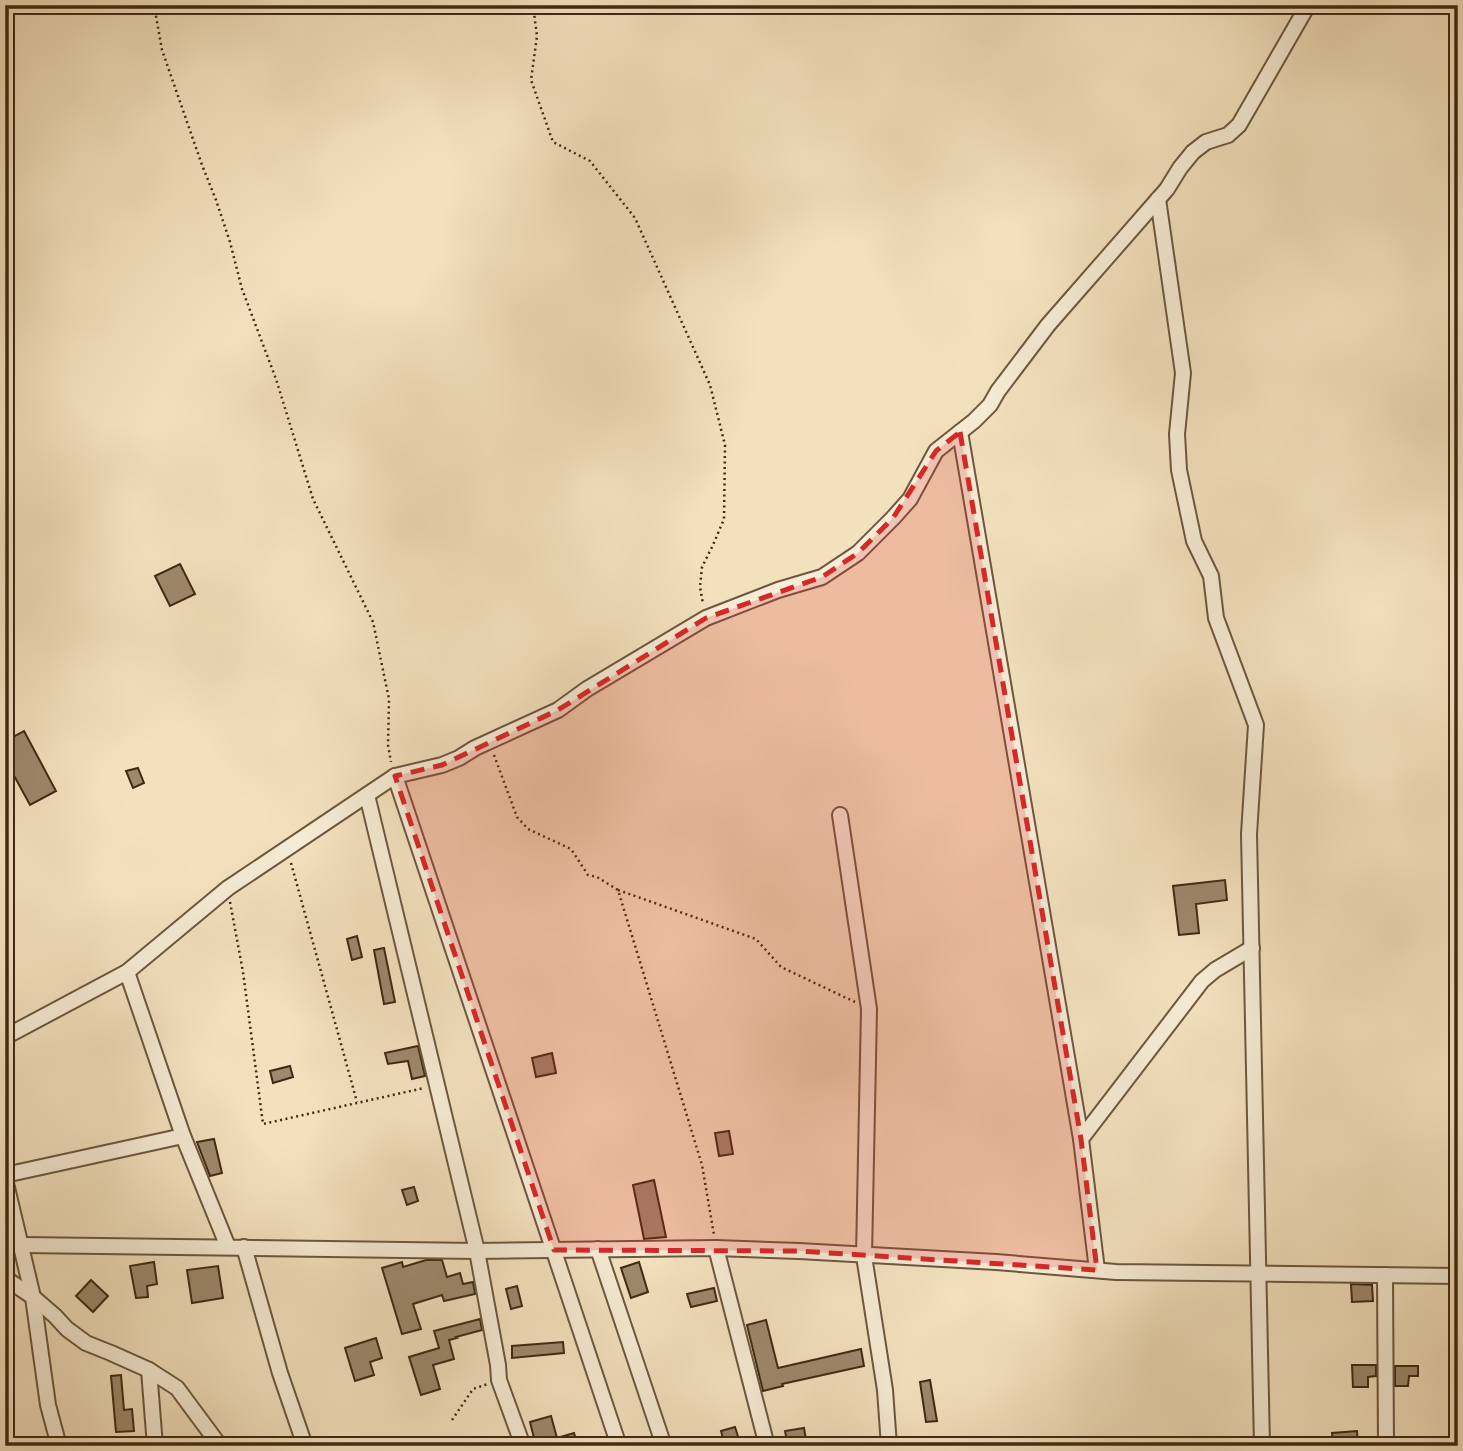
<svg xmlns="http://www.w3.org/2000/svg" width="1463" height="1451" viewBox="0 0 1463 1451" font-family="'Old Standard TT',serif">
  <rect width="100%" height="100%" fill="#f3e1be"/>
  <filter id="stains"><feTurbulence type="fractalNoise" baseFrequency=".00286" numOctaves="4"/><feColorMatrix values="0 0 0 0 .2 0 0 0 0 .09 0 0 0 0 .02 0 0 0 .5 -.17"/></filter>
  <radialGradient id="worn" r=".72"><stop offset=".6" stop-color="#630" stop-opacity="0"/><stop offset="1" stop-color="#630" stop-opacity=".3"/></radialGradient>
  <g fill="#9d896c" stroke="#402913" stroke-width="2">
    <path d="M180,564L195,594L170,606L155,576Z"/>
    <path d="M24,731L56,791L30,805L5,759V741Z"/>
    <path d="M138,768L144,783L133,788L126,771Z"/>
    <path d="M1225,880L1227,900L1196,904L1199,933L1179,935L1173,886Z"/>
    <path d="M357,936L362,957L352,960L347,939Z"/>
    <path d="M384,948L395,1002L384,1004L374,950Z"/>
    <path d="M418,1046L425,1076L412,1079L408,1061L388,1064L385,1053Z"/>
    <path d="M552,1053L556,1073L536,1077L532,1058Z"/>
    <path d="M290,1066L293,1077L273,1083L270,1071Z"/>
    <path d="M729,1131L733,1154L719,1156L715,1133Z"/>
    <path d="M214,1139L222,1173L210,1176L197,1142Z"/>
    <path d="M654,1180L666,1237L644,1239L633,1185Z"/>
    <path d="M414,1187L418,1201L407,1205L402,1190Z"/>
    <path d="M426,1260H442L447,1277L460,1273L463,1284L473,1282L475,1294L444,1301L442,1295L413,1304L421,1329L402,1334L382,1268L402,1262L403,1267Z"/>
    <path d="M154,1262L157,1284L147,1286L148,1297L136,1298L130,1266Z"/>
    <path d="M639,1262L648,1292L631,1298L621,1268Z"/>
    <path d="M218,1266L223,1298L192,1303L187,1270Z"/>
    <path d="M91,1280L108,1296L93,1312L76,1296Z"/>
    <path d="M1351,1284L1372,1285L1373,1301L1352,1302Z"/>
    <path d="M517,1286L522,1306L511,1309L506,1289Z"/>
    <path d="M714,1288L717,1301L691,1307L687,1294Z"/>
    <path d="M480,1319L482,1330L456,1337L457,1338L449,1340L454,1359L433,1365L440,1389L421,1395L409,1357L439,1348L434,1331Z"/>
    <path d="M766,1320L778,1368L861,1349L864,1366L782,1384L783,1386L763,1391L747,1325Z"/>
    <path d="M376,1338L382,1358L370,1362L374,1375L355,1381L345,1348Z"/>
    <path d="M563,1342L564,1353L512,1358V1346Z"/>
    <path d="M1352,1365H1376V1376L1368,1377V1387H1353Z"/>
    <path d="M1395,1366H1418V1376H1409L1408,1386H1395Z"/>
    <path d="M121,1375L124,1410L132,1409L134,1431L116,1432L111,1376Z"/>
    <path d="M930,1380L937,1421L926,1422L920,1382Z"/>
    <path d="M551,1416L557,1438L574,1433L578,1446H536L530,1422Z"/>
    <path d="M735,1427L741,1446H725L721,1431Z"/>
    <path d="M804,1428L807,1446H788L785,1431Z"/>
    <path d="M1357,1431L1358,1446H1333L1332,1433Z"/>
  </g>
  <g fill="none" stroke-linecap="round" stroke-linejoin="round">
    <g stroke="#6d573e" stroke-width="18">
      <g id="minor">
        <path d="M1158,199L1183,373L1177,434L1179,470L1194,541L1211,576L1216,618L1256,725L1249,834L1262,1446"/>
        <path d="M960,432L1081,1139"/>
        <path d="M395,776L619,1446"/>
        <path d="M367,795L477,1251L498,1365L499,1380L523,1446"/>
        <path d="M840,815L869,1009L864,1256L885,1390L889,1446"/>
        <path d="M127,972L183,1136L228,1247"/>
        <path d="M5,1037L127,972L228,888L395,776L442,765L459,758L475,748L558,710L587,689L706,618L778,590L822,577L858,553L893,518L910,499L936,451L974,421L990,405L998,391L1048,325L1167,189L1180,168L1193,152L1206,142L1228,135L1239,125L1308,5"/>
        <path d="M5,1175L183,1136"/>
        <path d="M5,1179L33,1297L48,1405L59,1446"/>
        <path d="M22,1245L477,1251L716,1248L799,1251L996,1262L1116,1272L1458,1276"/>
        <path d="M244,1247L280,1373L305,1446"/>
        <path d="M716,1248L767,1446"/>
        <path d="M598,1249L664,1446"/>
        <path d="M1097,1270L1081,1139L1202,981L1215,970L1252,948"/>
        <path d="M1385,1275L1386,1446"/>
        <path d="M5,1278L33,1297L55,1316L67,1329L86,1343L111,1353L149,1370L177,1388L220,1446"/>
        <path d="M149,1370L155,1446"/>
      </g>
    </g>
    <g stroke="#402913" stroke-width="2.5" stroke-dasharray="2 3.5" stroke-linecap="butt">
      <path d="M154,5L162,50L202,165L216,200L230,242L242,289L276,379L313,499L373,622L389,699L388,745L391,762"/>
      <path d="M533,5L537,36L531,80L553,142L590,161L635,218L710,385L725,445L724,519L713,545L702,567L700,587L703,604"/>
      <path d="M494,755L517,817L528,829L571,849L588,875L597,877L618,890L702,1165L714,1235"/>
      <path d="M291,863L357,1102"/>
      <path d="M618,890L756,939L781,967L855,1002"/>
      <path d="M230,902L243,972L263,1124L424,1088"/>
      <path d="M452,1420L473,1389L488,1384"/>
    </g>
    <use href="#minor" stroke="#f7ecd5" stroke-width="14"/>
  </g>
  <path fill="#d62828" fill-opacity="0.2" stroke="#d62828" stroke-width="5" stroke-dasharray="14 9" stroke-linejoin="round" d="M960,432L1081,1139L1097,1270L799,1251L554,1250L395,776L442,765L558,710L706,618L822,577L858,553L893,518L936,451Z"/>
  <rect width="1463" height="1451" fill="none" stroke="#f3e1be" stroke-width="28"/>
  <rect x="7" y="7" width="1449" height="1437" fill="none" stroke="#402913" stroke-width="3.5"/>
  <rect x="14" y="14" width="1435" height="1423" fill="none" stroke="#402913" stroke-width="2"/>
  <rect width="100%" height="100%" filter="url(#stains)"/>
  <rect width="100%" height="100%" fill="url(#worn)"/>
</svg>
